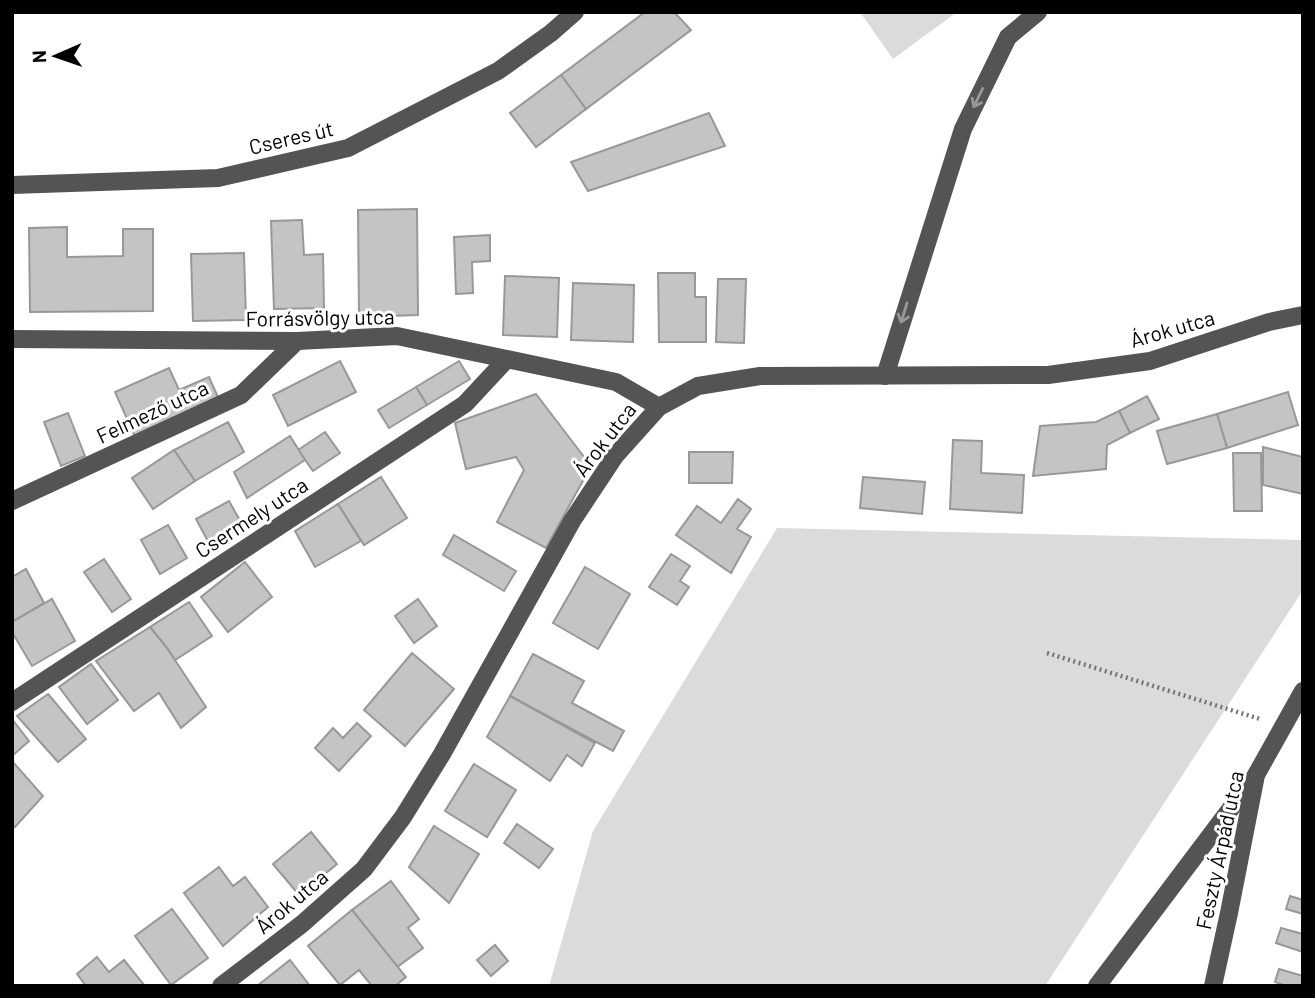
<svg xmlns="http://www.w3.org/2000/svg" width="1315" height="998" viewBox="0 0 1315 998" font-family="Barlow,sans-serif">
  <rect width="100%" height="100%" fill="#fff"/>
  <g fill="#dbdbdb">
    <path d="M860,12H957L893,59Z"/>
    <path d="M777,528L1303,540V590L1045,986H549L593,831Z"/>
  </g>
  <g fill="#c4c4c4" stroke="#989898" stroke-width="2">
    <path d="M645,12H674L691,30L586,109L561,75Z"/>
    <path d="M561,75L586,109L536,147L510,113Z"/>
    <path d="M709,113L725,146L588,191L571,162Z"/>
    <path d="M417,209L418,315L359,317L358,210Z"/>
    <path d="M302,220L304,255L323,254L324,308L274,309L271,221Z"/>
    <path d="M67,227V257L123,256V229H153V311L30,312L29,228Z"/>
    <path d="M490,235V261L472,262L473,293L456,294L454,237Z"/>
    <path d="M244,253L246,320L193,321L191,254Z"/>
    <path d="M658,273H695V297H706V342H659Z"/>
    <path d="M505,276L559,278L557,337L503,335Z"/>
    <path d="M718,279H746L744,343L716,342Z"/>
    <path d="M573,283L634,285L633,342L571,340Z"/>
    <path d="M340,361L356,392L288,426L273,395Z"/>
    <path d="M459,361L470,379L427,405L416,387Z"/>
    <path d="M169,368L179,390L209,377L218,397L136,439L115,392Z"/>
    <path d="M416,387L427,405L389,428L378,410Z"/>
    <path d="M1288,392L1298,425L1227,448L1217,414Z"/>
    <path d="M536,394L591,466L546,548L497,522L524,470L516,457L466,469L455,423Z"/>
    <path d="M1147,396L1159,419L1130,433L1119,411Z"/>
    <path d="M1119,411L1130,433L1107,445L1106,469L1033,476L1040,426L1096,422Z"/>
    <path d="M68,413L85,456L61,466L44,422Z"/>
    <path d="M1217,414L1227,448L1167,464L1157,431Z"/>
    <path d="M228,422L244,452L195,481L174,450Z"/>
    <path d="M325,432L340,453L313,471L298,450Z"/>
    <path d="M290,436L305,460L247,498L234,472Z"/>
    <path d="M953,440L982,441L981,473L1024,475L1022,513L950,509Z"/>
    <path d="M1263,447L1303,457V494L1263,485Z"/>
    <path d="M174,450L195,481L153,509L132,478Z"/>
    <path d="M689,452H733L732,483H689Z"/>
    <path d="M1233,453H1261L1262,511H1234Z"/>
    <path d="M381,477L407,518L364,545L338,504Z"/>
    <path d="M863,477L925,482L922,514L860,508Z"/>
    <path d="M738,499L751,509L737,529L751,537L731,573L676,535L697,506L721,523Z"/>
    <path d="M229,501L243,526L210,545L196,519Z"/>
    <path d="M338,504L361,541L315,567L295,531Z"/>
    <path d="M168,525L187,558L160,574L141,540Z"/>
    <path d="M454,535L516,571L504,591L443,555Z"/>
    <path d="M671,554L690,566L680,581L689,587L677,605L649,587Z"/>
    <path d="M104,559L131,599L112,612L84,572Z"/>
    <path d="M245,562L272,597L228,632L201,597Z"/>
    <path d="M585,567L630,594L598,649L553,623Z"/>
    <path d="M26,569L44,603L12,622V577Z"/>
    <path d="M52,599L75,641L32,666L12,632V622Z"/>
    <path d="M418,599L437,626L414,643L395,616Z"/>
    <path d="M189,602L212,636L175,660L167,648L150,627Z"/>
    <path d="M150,627L167,648L206,707L181,728L159,693L134,711L96,661Z"/>
    <path d="M412,653L454,689L405,746L364,710Z"/>
    <path d="M533,654L584,681L572,703L624,731L613,751L510,696Z"/>
    <path d="M91,664L118,700L87,724L59,687Z"/>
    <path d="M48,694L86,739L58,762L17,716Z"/>
    <path d="M510,696L595,743L582,766L567,755L550,781L487,737Z"/>
    <path d="M12,719L29,741L12,756Z"/>
    <path d="M357,723L371,736L339,771L315,748L333,728L343,738Z"/>
    <path d="M12,761L43,796L15,827L12,824Z"/>
    <path d="M474,764L516,790L487,837L445,811Z"/>
    <path d="M517,824L553,849L539,868L504,843Z"/>
    <path d="M434,826L479,854L449,903L409,867Z"/>
    <path d="M311,832L337,864L299,895L273,864Z"/>
    <path d="M219,867L233,886L245,877L268,907L223,946L184,893Z"/>
    <path d="M391,881L419,919L408,928L423,948L397,967L352,910Z"/>
    <path d="M1290,896L1303,900V914L1286,909Z"/>
    <path d="M172,909L208,958L171,985L135,936Z"/>
    <path d="M352,910L406,977L395,986H372L359,970L340,985L308,946Z"/>
    <path d="M1281,928L1303,934V952L1276,943Z"/>
    <path d="M495,945L508,961L491,976L477,960Z"/>
    <path d="M97,957L109,972L124,960L145,986H86L77,974Z"/>
    <path d="M290,960L310,986H257Z"/>
    <path d="M1279,969L1303,976V986H1286L1275,982Z"/>
  </g>
  <g fill="none" stroke-linecap="round" stroke-linejoin="round">
    <path stroke="#767676" stroke-width="4.5" stroke-dasharray="2 3.5" stroke-linecap="butt" d="M1047,653L1260,719"/>
    <g stroke="#545454" stroke-width="18">
      <path d="M12,185L218,178L348,148L498,71L551,33L575,12"/>
      <path d="M12,339L297,341L397,336L616,382L659,407"/>
      <path d="M885,376L963,129L1008,37L1038,12"/>
      <path d="M12,501L241,395L297,341"/>
      <path d="M12,702L465,404L506,360"/>
      <path d="M221,986L302,924L364,869L403,817L442,754L572,521L615,456L659,407L698,386L760,376L1048,375L1150,361L1269,322L1303,315"/>
      <path d="M1097,986L1253,779"/>
      <path d="M1213,986L1229,913L1256,775L1303,691"/>
    </g>
  </g>
  <defs><path id="oneway-shaft" d="M-6 0H5M1.5-3L5.5 0L1.5 3" fill="none" stroke-width="1.6" stroke-linecap="round" stroke-linejoin="round" transform="scale(1.75)"/></defs>
  <g stroke="#989898">
    <use href="#oneway-shaft" transform="translate(978 98) rotate(116)"/>
    <use href="#oneway-shaft" transform="translate(904 313) rotate(107)"/>
  </g>
  <g text-anchor="middle" dominant-baseline="central" stroke-width="6" stroke-linejoin="round" paint-order="stroke">
    <g font-size="21" fill="#000" stroke="#fff">
      <text transform="translate(291 137) rotate(-13)">Cseres út</text>
      <text transform="translate(320 317) rotate(-1)">Forrásvölgy utca</text>
      <text transform="translate(1172 328) rotate(-16)">Árok utca</text>
      <text transform="translate(152 411) rotate(-25)">Felmező utca</text>
      <text transform="translate(604 439) rotate(-52)">Árok utca</text>
      <text transform="translate(251 517) rotate(-33)">Csermely utca</text>
      <text transform="translate(1219 850) rotate(-78)">Feszty Árpád utca</text>
      <text transform="translate(291 901) rotate(-40)">Árok utca</text>
    </g>
  </g>
  <rect width="1315" height="998" fill="none" stroke="#000000" stroke-width="28"/>
  <g transform="translate(56 56) rotate(268)" stroke="#ffffff" stroke-width="5" paint-order="stroke">
  <path d="M0-5L12 26L0 18L-12 26Z" fill="#000000"/>
  <text y="-10" font-size="19" font-weight="bold" text-anchor="middle" fill="#000000">N</text>
  </g>
</svg>
